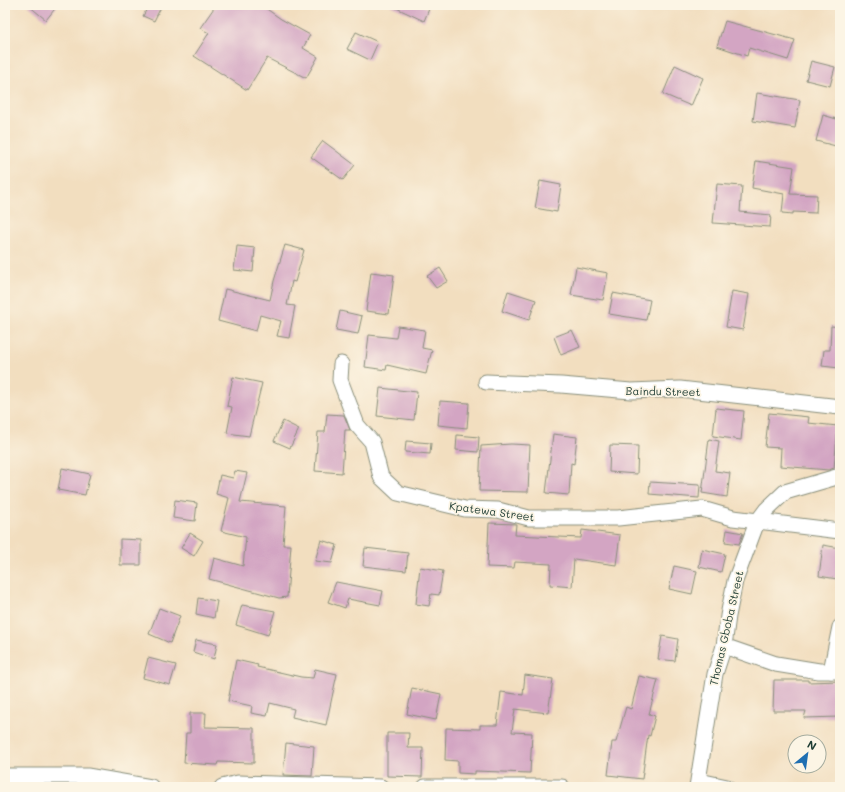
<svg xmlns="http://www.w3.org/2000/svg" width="845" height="792" viewBox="0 0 845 792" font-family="Mali,sans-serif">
  <rect width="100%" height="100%" fill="#fcf5e5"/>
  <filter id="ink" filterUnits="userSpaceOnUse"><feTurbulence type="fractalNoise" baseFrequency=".025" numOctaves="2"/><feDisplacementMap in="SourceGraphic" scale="8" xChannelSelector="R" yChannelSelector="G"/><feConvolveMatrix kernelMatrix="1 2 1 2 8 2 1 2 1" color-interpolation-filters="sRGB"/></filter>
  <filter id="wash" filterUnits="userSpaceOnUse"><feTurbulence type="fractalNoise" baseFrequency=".012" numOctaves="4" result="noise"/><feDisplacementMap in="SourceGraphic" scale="16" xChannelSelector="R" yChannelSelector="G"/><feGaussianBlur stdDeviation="0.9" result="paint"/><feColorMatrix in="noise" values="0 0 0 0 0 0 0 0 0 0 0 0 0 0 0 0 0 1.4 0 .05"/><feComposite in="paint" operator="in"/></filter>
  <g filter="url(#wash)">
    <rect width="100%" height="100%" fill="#f2debf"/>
    <g id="blocks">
      <g fill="#d3a5c3">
        <path d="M28,5H58L46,20Z"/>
        <path d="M149,5H162L154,21L143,16Z"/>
        <path d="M216,5H261L281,19L310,35L303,48L318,57L306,78L267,58L247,90L194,56L209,33L200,28Z"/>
        <path d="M390,5H421L429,9L424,21Z"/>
        <path d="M725,21L795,40L788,60L749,48L747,56L717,46Z"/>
        <path d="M356,32L378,42L370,60L347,49Z"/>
        <path d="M811,61L835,67L830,86L806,80Z"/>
        <path d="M675,65L703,78L691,106L663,94Z"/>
        <path d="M757,93L800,100L795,128L753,121Z"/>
        <path d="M823,115L840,120V147L816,141Z"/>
        <path d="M323,141L355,165L343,180L311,157Z"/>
        <path d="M756,161L794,167L790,194L817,195L816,213L793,212V214L782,213L784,194L752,188Z"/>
        <path d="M540,181L561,185L557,212L535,208Z"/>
        <path d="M717,184L742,186L740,212L771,215L770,227L713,223Z"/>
        <path d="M285,245L304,250L295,282L292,281L287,305L295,306L289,338L277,336L281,321L260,315L256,331L218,321L225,289L270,300L274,281Z"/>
        <path d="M237,246L255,248L253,272L234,270Z"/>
        <path d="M576,267L608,273L603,300L571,295Z"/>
        <path d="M440,268L448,281L436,288L427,276Z"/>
        <path d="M371,272L394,275L389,314L366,311Z"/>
        <path d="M508,291L536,300L529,320L502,311Z"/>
        <path d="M732,291L749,294L743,330L726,327Z"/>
        <path d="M613,293L650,300L646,320L609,314Z"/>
        <path d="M340,311L362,316L358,334L336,330Z"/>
        <path d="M398,326L425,330L422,348L432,350L426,374L387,365L386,370L365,367L369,335L396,338Z"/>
        <path d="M831,326L840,327L839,368L822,366L824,350H830Z"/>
        <path d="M572,330L580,347L561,355L554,337Z"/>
        <path d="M233,377L262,383L249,436L227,433L232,407L227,406Z"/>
        <path d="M380,388L417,392L414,420L377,416Z"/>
        <path d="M440,401L469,403L467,428L438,425Z"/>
        <path d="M716,408L744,411L741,440L713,436Z"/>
        <path d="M769,413L809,417L808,423L838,426L834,468L829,470L780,466L781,448L765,447Z"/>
        <path d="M327,414L344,415L350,430H345L342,473L315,471L318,432H325Z"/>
        <path d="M283,421L299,429L290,448L274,441Z"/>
        <path d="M553,434L577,437L574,464L571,463L569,495L546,493Z"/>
        <path d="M457,435L479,437L478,452L456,450Z"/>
        <path d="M709,439L719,441L715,471L730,473L727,497L702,493Z"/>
        <path d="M406,441L431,443L430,454L405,452Z"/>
        <path d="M511,444L530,445L528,492L479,491L481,446Z"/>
        <path d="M610,445L638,446L637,474L609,472Z"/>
        <path d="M62,468L90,474L85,495L58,490Z"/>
        <path d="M235,471L247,473L240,502L286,506L283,545H291L287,597L279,598L209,579L214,558L243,566L246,537L221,531L229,498L216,494L220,475L233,478Z"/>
        <path d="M650,482L700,485L699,498L649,494Z"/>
        <path d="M175,500L197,503L195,521L173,518Z"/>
        <path d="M489,523L516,524L515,535L581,538L582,530L620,535L616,565L574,559L572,587L550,585L551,564L515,562L514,568L487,567Z"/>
        <path d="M727,530L743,533L739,544L725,542Z"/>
        <path d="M190,533L203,541L194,556L181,548Z"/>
        <path d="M120,539L141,540V565H120Z"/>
        <path d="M321,540L337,545L332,563L315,561Z"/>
        <path d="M823,545L840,548L837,579L819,576Z"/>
        <path d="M365,548L408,553L406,571L363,566Z"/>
        <path d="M702,549L725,554L721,572L699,567Z"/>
        <path d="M674,566L697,571L692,594L669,589Z"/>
        <path d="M420,567L443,571L439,595L431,594L429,606L416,604Z"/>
        <path d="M336,582L383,591L380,605L348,599L345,608L328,602Z"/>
        <path d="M198,598L217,601L214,618L196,614Z"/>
        <path d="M242,605L275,611L268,635L236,625Z"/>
        <path d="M159,608L180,616L170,643L149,634Z"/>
        <path d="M662,636L678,639L675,661L658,659Z"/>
        <path d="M196,640L217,644L214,659L193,652Z"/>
        <path d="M148,658L176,665L170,685L143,678Z"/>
        <path d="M236,660L258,665L257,667L301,677L313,678L315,669L337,674L326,725L292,717L294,709L270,703L267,716L251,713L252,706L228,701Z"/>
        <path d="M525,675L553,679L548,713L515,709L512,732L532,733L530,773L475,771V774L458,773V761L445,760L446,728L480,729V725H497L501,692L523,695Z"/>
        <path d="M639,676L658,680L649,714L655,716L650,736L648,735L642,779L608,775L612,742H616L626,707L631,709Z"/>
        <path d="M774,680H808V682L840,681V717L804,718L806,711H773Z"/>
        <path d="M412,688L441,694L436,720L407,714Z"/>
        <path d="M190,713H206L205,727L254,728V763L218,762L217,765L184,763L186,733H190Z"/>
        <path d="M387,733H409L408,748H423L422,777L387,776Z"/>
        <path d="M286,743L314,746L312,776L283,775Z"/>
      </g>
    </g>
  </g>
  <g filter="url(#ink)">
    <use href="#blocks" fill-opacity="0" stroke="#888e7a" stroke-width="1"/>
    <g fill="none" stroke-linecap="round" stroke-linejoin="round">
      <g stroke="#888e7a" stroke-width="17">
        <g id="minor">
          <path d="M341,364L340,380L357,425L372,442L381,477L398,493L465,509L498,510L529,518H618L702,509L733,518L840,531"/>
          <path d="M486,382L561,385L631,391L680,389L840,407"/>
          <path d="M724,646L776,664L819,671H840"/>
          <path d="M831,671L840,627"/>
          <path d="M5,776H87L151,787"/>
          <path d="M222,787L238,783L381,787"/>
          <path d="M425,787H562"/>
          <path d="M697,787L715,674L724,646L728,616L735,581L757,522L766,510L785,492L840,476"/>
          <path d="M697,787L704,782L727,787"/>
        </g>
      </g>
      <use href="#minor" stroke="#fff" stroke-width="15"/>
    </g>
  </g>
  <g text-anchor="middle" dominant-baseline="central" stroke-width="3.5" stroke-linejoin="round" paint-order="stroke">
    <g font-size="11" fill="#1f3d34" stroke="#fcf5e5">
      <text transform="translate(663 391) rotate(1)">Baindu Street</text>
      <text transform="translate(492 511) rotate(8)">Kpatewa Street</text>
      <text transform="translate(726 628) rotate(-77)">Thomas Gboba Street</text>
    </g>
  </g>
  <rect width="845" height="792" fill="none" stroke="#fcf5e5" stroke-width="20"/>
  <g transform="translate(807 754) rotate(29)"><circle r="19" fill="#fcf5e5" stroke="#a4ab9e"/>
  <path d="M0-3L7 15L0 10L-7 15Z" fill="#1f6fb2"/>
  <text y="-6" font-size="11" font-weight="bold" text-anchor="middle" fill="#1f3d34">N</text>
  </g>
</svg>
